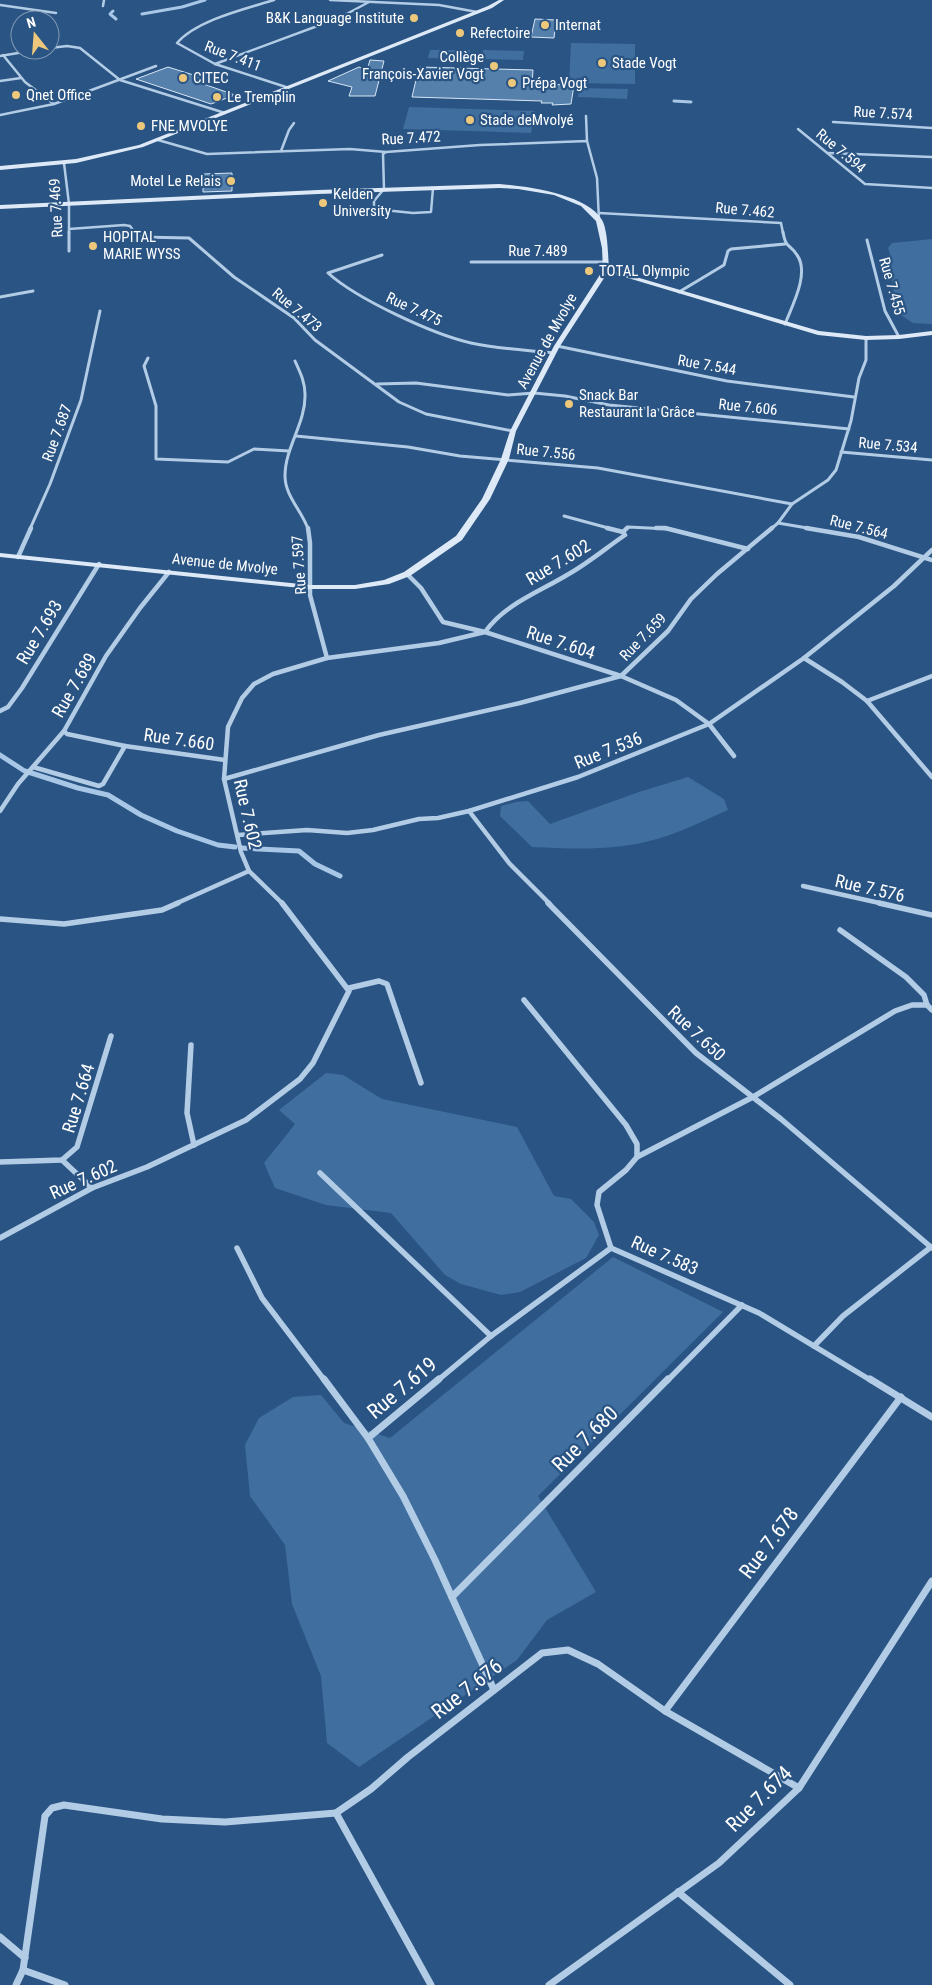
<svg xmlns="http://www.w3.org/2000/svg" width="932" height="1985" viewBox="0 0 932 1985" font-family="'Roboto Condensed',sans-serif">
  <rect width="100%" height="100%" fill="#2a5483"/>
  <g fill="#3f6e9f">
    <path d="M571,43L635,44V84L569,83Z"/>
    <path d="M430,50H470L469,59L428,58Z"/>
    <path d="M483,50H484L524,51L523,60L482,59Z"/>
    <path d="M579,88L628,89L627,99L578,97Z"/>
    <path d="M409,107L535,111L531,133L403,129Z"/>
    <path d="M932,239V324L913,323L901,315L894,302L893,283L887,268L892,261L888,248L892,243Z"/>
    <path d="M688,777L724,799L728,810C705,820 681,832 657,839C616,851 574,849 532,847L500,816L501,806L516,802L528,801L550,824L639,792Z"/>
    <path d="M326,1073L343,1075L382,1099L517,1127L554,1196L571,1199L594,1222L599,1235L586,1258L520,1292L501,1295L461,1284L445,1275L391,1213L326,1205L275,1188L264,1163L295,1124L279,1110Z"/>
    <path d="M613,1257L723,1312L538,1496L596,1592L547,1620L517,1660L359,1767L327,1743L321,1676L292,1604L285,1545L250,1496L245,1445L259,1418L293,1397L321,1395L344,1423L390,1438Z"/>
  </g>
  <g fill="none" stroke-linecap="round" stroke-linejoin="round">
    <g stroke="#a8c7e7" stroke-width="3">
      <path d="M113,11L110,14L116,19"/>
      <path d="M142,14L182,7L205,0"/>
      <path d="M674,101L691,102"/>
    </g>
    <g stroke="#a8c7e7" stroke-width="5">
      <path d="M0,755L23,770"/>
      <path d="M25,771L78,788L108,795L141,815L177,831L218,845L235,847"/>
      <path d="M242,848L299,851L315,864L340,876"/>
    </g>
  </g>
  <g fill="#5680ac" stroke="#d6e6f5">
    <path d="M535,19L556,20L554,38L531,37Z"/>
    <path d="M370,60L384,61L375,96H349L352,87L328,81L359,67L367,70Z"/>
    <path d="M168,67L200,77L192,80L235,95L211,104L136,79Z"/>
    <path d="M419,67L533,70L532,84L574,85L571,104L552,105L553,103H541L542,101L412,97Z"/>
    <path d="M232,173V191L203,192V174Z"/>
  </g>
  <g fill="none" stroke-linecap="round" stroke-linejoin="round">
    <g stroke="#b3cce6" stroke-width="2.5">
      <path d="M274,0C245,9 197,20 177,43L215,64L286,87"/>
      <path d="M330,0L439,5L477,12"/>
      <path d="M0,5L56,13"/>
      <path d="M103,6L104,0"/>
      <path d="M50,48L67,46L80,48L120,80L225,113"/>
      <path d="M3,55L25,82L54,104"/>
      <path d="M0,56L36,50"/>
      <path d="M215,64L339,18L369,2"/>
      <path d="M0,81L21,78"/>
      <path d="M0,115L54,104L156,66"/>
      <path d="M586,116L587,141"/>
      <path d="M833,122L932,128"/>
      <path d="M798,129L865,184L932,188"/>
      <path d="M158,140L207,154L350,149L386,152L480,145L587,141L597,178L599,220"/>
      <path d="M281,151L289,130L294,123"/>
      <path d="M386,152L383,154L384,189L374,201V209L413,213L431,212L433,188"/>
      <path d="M828,153L932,157"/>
      <path d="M64,163L69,204V233"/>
      <path d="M599,213L781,223L783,233"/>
      <path d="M69,229L124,225L130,226L135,233"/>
    </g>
    <g stroke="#b3cce6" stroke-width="3">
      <path d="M69,232V251"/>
      <path d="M134,232L140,237L189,238L234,277L294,318L315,340L399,402L426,414L513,431"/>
      <path d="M783,232C786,249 789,243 797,255C810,273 792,306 785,324"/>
      <path d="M867,240L885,311L899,337"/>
      <path d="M382,255L328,273C357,299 432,334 471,343C498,349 527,350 554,353"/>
      <path d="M471,262H605"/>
      <path d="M679,292L724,265L728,251L731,249L785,244"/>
      <path d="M0,297L33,291"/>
      <path d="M557,346L727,381L854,397"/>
      <path d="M148,358L144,366L156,406V459L228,462L254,449L289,451"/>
      <path d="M295,361C300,372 305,382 305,394C306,423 285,447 285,476C285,496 302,511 308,529"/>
      <path d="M377,384L416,383L508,395L534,393L565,396L609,405L849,429"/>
      <path d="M296,436L408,447L460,456L598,468L792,504"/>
      <path d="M841,452L932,460"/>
      <path d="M564,516L612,529"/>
      <path d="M778,523L813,529"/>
      <path d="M30,529L50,484L81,400L100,311"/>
      <path d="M626,529L628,527L669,529"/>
      <path d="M771,529L778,523L792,504L828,480L836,470L851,421L859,378L866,360V338"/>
    </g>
    <g stroke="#b3cce6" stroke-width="4.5">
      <path d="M308,528L310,543V595L327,658"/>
      <path d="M607,528L623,532"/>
      <path d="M656,528H665L748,549"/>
      <path d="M806,528L859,537L932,560"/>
      <path d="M18,557L31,528"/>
      <path d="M407,574L421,588L443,622L485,632L621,676L676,700L709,724L734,756"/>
      <path d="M804,658L842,682L867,701L932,777"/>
      <path d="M867,701L932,676"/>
      <path d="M0,711L8,707L22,688L99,564"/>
      <path d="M64,731L67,734L125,746"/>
      <path d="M33,767L99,786L103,784L125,746L225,760"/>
      <path d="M224,779L379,735L520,703L621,676L668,631L691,599L717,574L772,528"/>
      <path d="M0,811L18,784L64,731L106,656L140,608L169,572"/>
      <path d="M469,811L509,863L550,904"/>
      <path d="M238,835L307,830L347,833L373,830L419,819L438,818L469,811L578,777L709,724L804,658L894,586L932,550"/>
      <path d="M803,886L884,904"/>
      <path d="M175,904L249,871"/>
      <path d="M283,904L249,871L241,852L224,779L228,727L242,698L254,684L273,674L327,658L439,643L485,632C505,604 539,592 567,575C587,564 606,548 625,535L623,532L627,528"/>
    </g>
    <g stroke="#b3cce6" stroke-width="5.5">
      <path d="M548,903L696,1053L781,1119L932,1248"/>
      <path d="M879,903L932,915"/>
      <path d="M0,919L64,924L162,910L178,903"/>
      <path d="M840,930L906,977L924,995L927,1005L932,1010"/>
      <path d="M349,988L379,981L387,984L421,1083"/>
      <path d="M524,1000L626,1125L637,1144V1157"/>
      <path d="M191,1045L187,1113L194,1145"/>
      <path d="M62,1160L92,1188"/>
      <path d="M0,1162L62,1160L77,1147L111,1036"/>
      <path d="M320,1173L491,1336"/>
      <path d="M0,1238L92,1188L147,1167L246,1120L300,1079L313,1063L349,991L282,903"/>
      <path d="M237,1248L262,1298L325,1381"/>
      <path d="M814,1346L843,1316L931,1247"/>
      <path d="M437,1381L491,1336L611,1248"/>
      <path d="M667,1381L742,1305"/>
      <path d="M872,1381L759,1313L611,1248L597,1205L599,1192L626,1170L637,1157L753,1097L895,1011L912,1005H927"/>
    </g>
    <g stroke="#b3cce6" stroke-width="7">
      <path d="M324,1379L368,1438"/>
      <path d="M439,1379L368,1438L403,1496L435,1560L494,1690"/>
      <path d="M870,1379L932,1417"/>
      <path d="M452,1597L668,1379"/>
      <path d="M665,1711L901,1397"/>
      <path d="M678,1892L790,1985"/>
      <path d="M0,1937L25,1958"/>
      <path d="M23,1970L65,1985"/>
      <path d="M16,1985L23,1970L45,1816L52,1808L64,1805L162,1819L225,1822L336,1813"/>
      <path d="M431,1985L336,1813L371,1789L408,1757L542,1653L568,1650L598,1664L665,1711L799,1788"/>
      <path d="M549,1985L719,1863L799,1788L932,1581"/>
    </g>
    <g fill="#dde9f6" fill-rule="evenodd">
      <path d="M499,0H504L492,8L143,147L76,163L0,170V166L76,159L139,145L488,6Z"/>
      <path d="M499,184C526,186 587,194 602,220C608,230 608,257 609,269L819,331L866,336L899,335L932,331V335L899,339L866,340L818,335L608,272L560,346L516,431L509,459L490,499L462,540L410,576L389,584L355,589H310L0,557V553L310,585H355L384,580L404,572L456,536L482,499L501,459L510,431L554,346L603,270L602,248L596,221L581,206L554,195L518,189L499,188L318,194L0,209V205L318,190Z"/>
    </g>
  </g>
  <g fill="#edc87b" stroke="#2a5483" stroke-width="2">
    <circle cx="414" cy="18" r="5"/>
    <circle cx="545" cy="25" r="5"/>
    <circle cx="460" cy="33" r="5"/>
    <circle cx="602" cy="63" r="5"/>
    <circle cx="494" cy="66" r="5"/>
    <circle cx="183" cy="78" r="5"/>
    <circle cx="512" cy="83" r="5"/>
    <circle cx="16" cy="95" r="5"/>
    <circle cx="217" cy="97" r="5"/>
    <circle cx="470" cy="120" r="5"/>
    <circle cx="141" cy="126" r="5"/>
    <circle cx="231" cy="181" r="5"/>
    <circle cx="323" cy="203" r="5"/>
    <circle cx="93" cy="246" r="5"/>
    <circle cx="589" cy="271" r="5"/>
    <circle cx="569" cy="404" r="5"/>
  </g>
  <g text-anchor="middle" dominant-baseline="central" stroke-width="4.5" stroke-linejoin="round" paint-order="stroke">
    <g font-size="15" fill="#fff" stroke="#2a5483" text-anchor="start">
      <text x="404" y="18" text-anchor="end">B&amp;K Language Institute</text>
      <text x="555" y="25">Internat</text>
      <text x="470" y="33">Refectoire</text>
      <text x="484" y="57" text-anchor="end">Collège<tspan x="484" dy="17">François-Xavier Vogt</tspan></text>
      <text x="612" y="63">Stade Vogt</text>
      <text x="193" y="78">CITEC</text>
      <text x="522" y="83">Prépa Vogt</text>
      <text x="26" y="95">Qnet Office</text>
      <text x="227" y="97">Le Tremplin</text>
      <text x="480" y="120">Stade deMvolyé</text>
      <text x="151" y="126">FNE MVOLYE</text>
      <text x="221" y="181" text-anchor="end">Motel Le Relais</text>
      <text x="333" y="194">Kelden<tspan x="333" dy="17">University</tspan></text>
      <text x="103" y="237">HOPITAL<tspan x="103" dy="17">MARIE WYSS</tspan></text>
      <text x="599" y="271">TOTAL Olympic</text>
      <text x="579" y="395">Snack Bar<tspan x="579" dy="17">Restaurant la Grâce</tspan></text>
    </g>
    <g font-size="15" fill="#fff" stroke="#2a5483">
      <text transform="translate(233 56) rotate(21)">Rue 7.411</text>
      <text transform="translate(883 113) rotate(3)">Rue 7.574</text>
      <text transform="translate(411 138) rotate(-3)">Rue 7.472</text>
      <text transform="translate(841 151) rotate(40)">Rue 7.594</text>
      <text transform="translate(56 208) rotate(-93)">Rue 7.469</text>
      <text transform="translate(745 210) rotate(5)">Rue 7.462</text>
      <text x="538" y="251">Rue 7.489</text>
      <text transform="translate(892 286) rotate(74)">Rue 7.455</text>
      <text transform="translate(414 309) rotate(25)">Rue 7.475</text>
      <text transform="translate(297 310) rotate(40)">Rue 7.473</text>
      <text transform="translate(547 341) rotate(-61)">Avenue de Mvolye</text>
      <text transform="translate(707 365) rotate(10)">Rue 7.544</text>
      <text transform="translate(748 407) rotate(6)">Rue 7.606</text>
      <text transform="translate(57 433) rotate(-70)">Rue 7.687</text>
      <text transform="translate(888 445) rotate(5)">Rue 7.534</text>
      <text transform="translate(546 452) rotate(6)">Rue 7.556</text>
      <text transform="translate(859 527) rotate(14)">Rue 7.564</text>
      <text transform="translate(225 564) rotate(6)">Avenue de Mvolye</text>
      <text transform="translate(299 565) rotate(-94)">Rue 7.597</text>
      <text transform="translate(643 637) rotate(-46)">Rue 7.659</text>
    </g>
    <g font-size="18" fill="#fff" stroke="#2a5483">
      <text transform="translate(558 562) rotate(-31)">Rue 7.602</text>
      <text transform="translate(39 632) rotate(-59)">Rue 7.693</text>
      <text transform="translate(561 642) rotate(18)">Rue 7.604</text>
      <text transform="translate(74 685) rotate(-60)">Rue 7.689</text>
      <text transform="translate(179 739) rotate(8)">Rue 7.660</text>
      <text transform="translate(608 750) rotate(-22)">Rue 7.536</text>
      <text transform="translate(248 814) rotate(77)">Rue 7.602</text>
      <text transform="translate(870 888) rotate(13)">Rue 7.576</text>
      <text transform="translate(697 1033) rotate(43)">Rue 7.650</text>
      <text transform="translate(78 1098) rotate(-73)">Rue 7.664</text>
      <text transform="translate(83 1179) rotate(-24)">Rue 7.602</text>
      <text transform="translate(665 1255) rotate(24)">Rue 7.583</text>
    </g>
    <g font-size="21" fill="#fff" stroke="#2a5483">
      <text transform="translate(402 1388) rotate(-40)">Rue 7.619</text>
      <text transform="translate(585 1439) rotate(-45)">Rue 7.680</text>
      <text transform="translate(769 1543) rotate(-53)">Rue 7.678</text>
      <text transform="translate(467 1689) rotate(-38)">Rue 7.676</text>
      <text transform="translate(759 1799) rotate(-45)">Rue 7.674</text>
    </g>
  </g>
  <g transform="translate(35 35) rotate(343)"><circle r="24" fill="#2a5483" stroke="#7f98b5"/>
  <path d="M0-4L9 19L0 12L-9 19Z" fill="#edc87b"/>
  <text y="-8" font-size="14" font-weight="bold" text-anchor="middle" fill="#ffffff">N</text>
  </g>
</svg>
